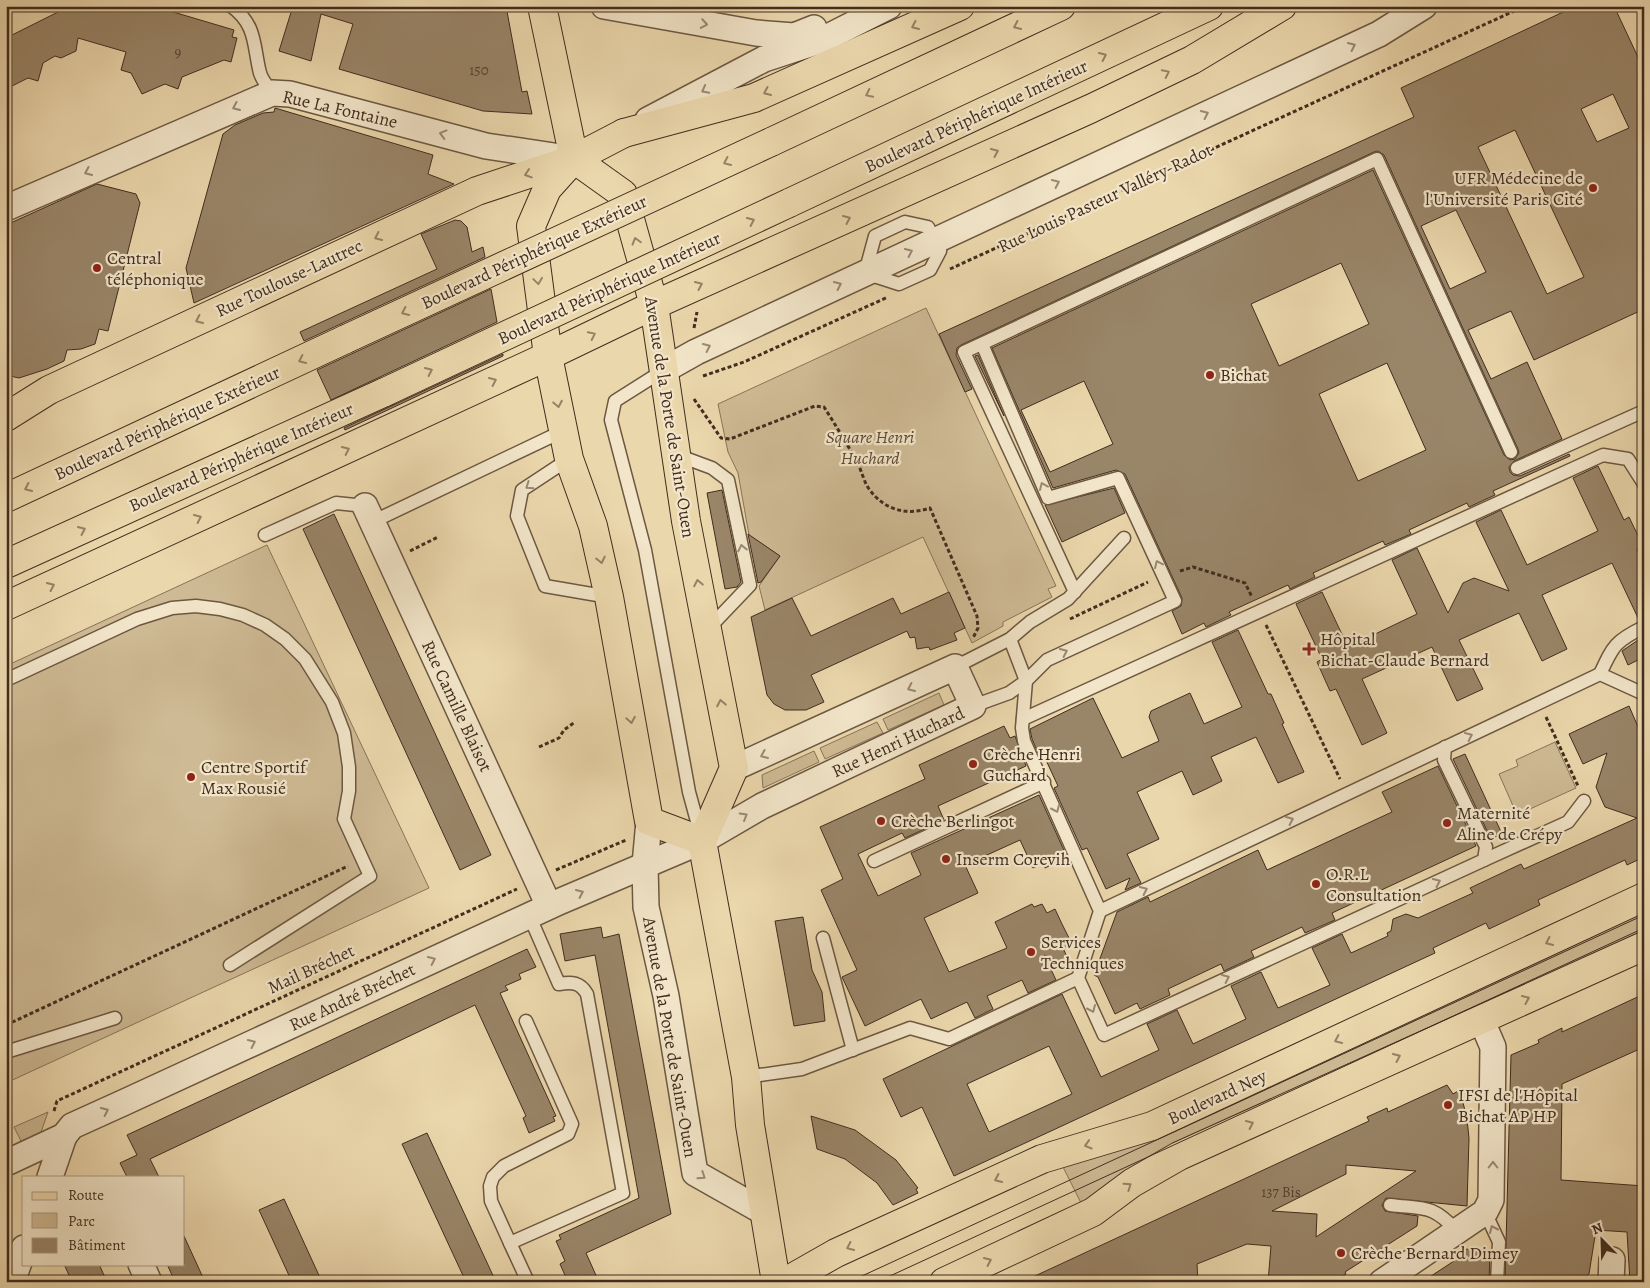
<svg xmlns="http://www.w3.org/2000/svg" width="1650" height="1288" viewBox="0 0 1650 1288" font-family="Alegreya,serif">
  <rect width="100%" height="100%" fill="#ebd7ac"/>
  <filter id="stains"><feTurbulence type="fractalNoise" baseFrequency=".004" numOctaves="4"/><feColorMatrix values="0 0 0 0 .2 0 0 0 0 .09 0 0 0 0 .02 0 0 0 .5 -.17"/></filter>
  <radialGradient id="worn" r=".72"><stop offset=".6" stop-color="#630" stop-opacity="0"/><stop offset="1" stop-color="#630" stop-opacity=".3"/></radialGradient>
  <g fill="#ceba94" stroke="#88745a">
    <path d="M926,308L1056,586L1048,589L1052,597L1003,622V626L972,643L923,537L765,610L759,586L780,556L749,535L738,473L728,452L718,404Z"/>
    <path d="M267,545L429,888L6,1083V666Z"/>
    <path d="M939,693L944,705L888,730L883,719Z"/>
    <path d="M877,722L883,733L825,759L820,748Z"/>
    <path d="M1555,742L1576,788L1517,815L1499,774L1518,766L1516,760Z"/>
    <path d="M814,751L819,762L763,788L762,775Z"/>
    <path d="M1644,908V935L1083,1207L1061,1163Z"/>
    <path d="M48,1112L38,1141L24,1147L14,1127Z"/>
  </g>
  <g fill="#998568" stroke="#412d1f" fill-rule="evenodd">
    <path d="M70,6H153L234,30L232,37L237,38L231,62L224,60L182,77L178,89L165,84L142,94L131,73L121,70L126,52L78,38L76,51L61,58L55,56L43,63L38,81L28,78L6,89V38Z"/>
    <path d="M293,6H506L522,92L527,91L532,114L483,111L339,69L353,24L321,14L311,61L279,51Z"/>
    <path d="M1576,6H1614L1644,70V309L1534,360L1511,311L1468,330L1491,379L1527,362L1562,439L1514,461L1509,467L1510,472L1513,475L1520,476L1569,454L1570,456L1493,491L1495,495L1469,507L1467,503L1409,530L1411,534L1385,545L1383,541L1313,573L1315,577L1290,589L1288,585L1229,612L1231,615L1206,627L1204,623L1182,634L1172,611L1181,606L1182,598L1125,474L1116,470L1053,488L992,348L1373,170L1504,455L1510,460L1515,459L1519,453L1518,449L1384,155L1378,151L1374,152L961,345L957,348L956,355L972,389L965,392L939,334L1414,117L1401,88ZM1613,94L1629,128L1597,142L1581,109ZM1515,130L1584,277L1547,294L1478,147ZM1456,210L1486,272L1450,289L1421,226ZM1341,263L1369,324L1279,366L1251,304ZM1387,363L1426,450L1358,481L1319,394ZM1084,381L1113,444L1050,472L1021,410Z"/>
    <path d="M275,108L433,155L428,174L454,184L194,303L186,268L223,134L235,125L263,113L274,112Z"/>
    <path d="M97,184L136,194L140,203L108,331L99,329L95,344L81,349L67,350L64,361L47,369L19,378L6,375V225Z"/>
    <path d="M455,220L461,221L467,227L472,252L483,247L485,257L304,341L300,332L437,269L421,234Z"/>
    <path d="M491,289L497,322L331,400L317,370Z"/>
    <path d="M503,354V356L345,430L344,428Z"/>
    <path d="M978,355L1004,416L975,356Z"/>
    <path d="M1598,466L1624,520L1629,517L1643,546L1637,549L1644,563V619L1639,620L1612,563L1542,595L1567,649L1542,661L1519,613L1459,640L1483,689L1457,701L1432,647L1362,679L1387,733L1362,745L1336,689L1330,691L1317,662L1322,659L1296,604L1322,592L1348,647L1417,614L1392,560L1417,548L1448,613L1463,583L1474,578L1509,591L1476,522L1501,510L1527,565L1598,531L1573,478Z"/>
    <path d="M1114,488L1125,513L1062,542L1045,505Z"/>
    <path d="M722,490L741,582L737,587L725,589L707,493Z"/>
    <path d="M334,514L491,855L460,870L303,529Z"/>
    <path d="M748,534L780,556L761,582L758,583Z"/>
    <path d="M949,592L965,628L954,633L957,640L930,650L929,647L917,649L915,637L910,638L907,631L811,675L824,702L806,710H785L774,704L767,695L751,617L792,598L811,636L893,598L901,614Z"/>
    <path d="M1238,630L1268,694H1271L1284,723L1282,724L1304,772L1278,783L1256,737L1211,757L1222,781L1206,789L1193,795L1182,771L1137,792L1159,839L1127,854L1141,883L1125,890L1130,878L1106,889L1087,848L1082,850L1054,788L1058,786L1045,758L1041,760L1032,739L1030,729L1093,698L1122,758L1159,741L1149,717L1151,711L1190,693L1204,724L1242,707L1212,642Z"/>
    <path d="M1644,636V657L1628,665L1622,651Z"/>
    <path d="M1629,706L1642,736L1638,738L1644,751V857L1627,865L1625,860L1538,900L1540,905L1489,929L1486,923L1433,948L1435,953L954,1176L922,1107L901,1117L883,1079L1062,994L1101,1077L1159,1050L1147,1024L1177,1010L1193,1044L1246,1019L1231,986L1261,972L1278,1008L1330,985L1312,948L1342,934L1351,953L1388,936L1387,933L1391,931L1393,919L1406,914L1418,918L1473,893L1470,888L1521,864L1524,869L1637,818L1605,807L1596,787L1607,753L1583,764L1569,734ZM1049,1046L1072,1094L989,1132L967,1084Z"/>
    <path d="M1004,726L1010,738L1015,736L1026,766L938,806L944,820L905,838L902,833L858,854L878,896L921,875L911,853L1039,795L1067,857L1045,868L1043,863L1033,868L1020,840L965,865L978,893L924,918L949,972L1007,948L995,922L1032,904L1034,907L1042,904L1047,913L1055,909L1062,924L1072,944L1063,948L1071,966L1044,955L1056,980L1028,993L1022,980L987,996L993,1009L975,1018L967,1002L931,1019L921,999L865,1026L842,977L857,970L821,890L843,879L820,827L925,779L919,765Z"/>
    <path d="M1465,754L1502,834L1491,839L1453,759Z"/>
    <path d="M1438,766L1476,846L1332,913L1335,920L1305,933L1302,927L1281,937L1251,951L1254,957L1224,971L1221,964L1168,989L1170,995L1140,1009L1137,1003L1115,1014L1098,977L1094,975L1117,912L1148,897L1150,902L1258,850L1267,870L1392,812L1382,792Z"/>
    <path d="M803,917L812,970L822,992L825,1021L794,1026L775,921Z"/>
    <path d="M601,927L603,938L619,934L671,1214L586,1253L599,1282H568L560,1264L565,1261L556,1241L561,1239L559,1235L639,1198L595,955L565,961L560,934Z"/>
    <path d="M527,949L536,967L519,974L521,979L505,986L508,990L500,993L556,1116L553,1117L555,1121L529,1133L523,1118L526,1116L475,1005L150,1159L159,1177H127L120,1163L137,1155L127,1135Z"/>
    <path d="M1644,994V1047L1562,1084L1561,1180L1644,1186V1282H1630L1627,1232L1596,1230L1589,1274L1580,1282H1505L1511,1055L1539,1043L1538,1040L1562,1028V1032Z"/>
    <path d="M1447,1085L1453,1094L1460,1090L1467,1119L1469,1138L1467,1206L1386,1198L1382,1205L1385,1211L1418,1216L1417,1226L1345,1272L1346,1274L1334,1282H1268L1271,1246L1247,1244L1197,1264L1198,1282H1022L1369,1121L1367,1117L1387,1108L1388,1112ZM1346,1165L1416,1171L1316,1237L1317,1214L1272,1211L1346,1174Z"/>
    <path d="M811,1116L855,1130L896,1160L918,1188L916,1189L918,1193L893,1205L877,1183L845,1159L817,1149Z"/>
    <path d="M427,1133L496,1282H466L402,1144Z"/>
    <path d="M284,1199L322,1282H292L259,1210Z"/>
    <path d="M184,1236L205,1282H175L167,1264H184Z"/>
    <path d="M1462,1249L1490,1250L1489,1282H1422L1454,1261L1462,1253Z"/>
    <path d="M64,1264H99L107,1282H72Z"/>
  </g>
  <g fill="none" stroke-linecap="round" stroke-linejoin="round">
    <g stroke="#6c5842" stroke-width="15">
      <g id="lane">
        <path d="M231,6C257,25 253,45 260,73C262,80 268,87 272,93"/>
        <path d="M905,222L928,227L940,251L930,270L899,284L865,273L875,236Z"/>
        <path d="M664,370L615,401L611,420L645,550L689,792L701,836"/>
        <path d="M677,455L712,468L728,480L750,585L708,629"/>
        <path d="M569,459L522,490L517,516L545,586L609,597"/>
        <path d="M1517,468L1644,411"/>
        <path d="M372,522L563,431"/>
        <path d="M265,535L336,503L365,506"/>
        <path d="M1075,592L964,352L1377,159L1511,452"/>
        <path d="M1010,639L1026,681L1022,728L1024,741L1100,911L1078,978L1104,1035L1484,860L1486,847L1444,760L1445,747"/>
        <path d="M955,667L1010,639L1030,622L1068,599L1124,538"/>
        <path d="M1600,674C1613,646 1615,641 1644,627"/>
        <path d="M6,680L137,619L172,608L196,606L220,609L243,615L265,625L285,639L305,659L332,702L344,733L349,767V791L344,819L370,876L230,965"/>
        <path d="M973,706L1009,693L1026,681L1047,660L1175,601L1118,478L1048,498L982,344"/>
        <path d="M1023,719L1603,455L1628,459L1644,484"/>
        <path d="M1484,860L1568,822L1584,801"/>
        <path d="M874,861L1044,782"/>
        <path d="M1100,911L1600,674L1644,694"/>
        <path d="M823,938L853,1050"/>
        <path d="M6,1052L115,1018"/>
        <path d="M746,1077L802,1069L910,1028L949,1039L1078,978"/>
        <path d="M1390,1205C1424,1209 1432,1204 1457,1231"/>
        <path d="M1485,1212L1499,1242L1497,1282"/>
        <path d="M510,1243L491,1201L490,1186L493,1177L504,1166L568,1134L572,1124L526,1021"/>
        <path d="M528,1282L510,1243L623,1193L587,994C580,982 572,982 559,984L529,915"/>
      </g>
    </g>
    <g stroke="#6c5842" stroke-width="28">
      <g id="street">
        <path d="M604,6L756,33L794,36L814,28"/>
        <path d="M648,120L764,59L822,40L889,6"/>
        <path d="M6,208L272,93L290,94L486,146L574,159"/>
        <path d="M664,370L696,352L1379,34L1424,6"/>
        <path d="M365,506L549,906"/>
        <path d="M649,821L645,865L646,907L666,996L695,1173L764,1212"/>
        <path d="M6,1163L64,1136L72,1126L125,1102L561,901L702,841L762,806L973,706L955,667L734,768"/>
        <path d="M50,1177L64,1136"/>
        <path d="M141,1264L149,1282"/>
        <path d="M12,1282L24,1248"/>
        <path d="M1382,1282L1485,1212L1491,1200L1493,1047L1481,1019"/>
        <path d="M1611,1282L1612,1260"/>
      </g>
    </g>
    <g stroke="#412d1f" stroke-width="30">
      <g id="primary">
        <path d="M542,6L574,159"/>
        <path d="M574,159L623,194L654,305L686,521L734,768L702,841L746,1077L750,1125L776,1282"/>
        <path d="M574,159L547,189L531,226L548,356L569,459L593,526L609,597L649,821L702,841"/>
        <path d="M548,356L654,305"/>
        <path d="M6,417L49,390L477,191L574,159L624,133"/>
        <path d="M785,1282L836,1253L1042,1159L1152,1126L1644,897"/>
        <path d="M944,1282L1093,1212L1132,1183L1179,1156L1644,946"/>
      </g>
    </g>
    <g stroke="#412d1f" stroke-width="30">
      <g id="highway">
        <path d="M624,133L754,98L960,6"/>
        <path d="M771,142L1061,6"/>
        <path d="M789,203L1209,6"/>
        <path d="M654,305L1090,109L1192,60L1282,6"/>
        <path d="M6,498L346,339"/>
        <path d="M6,564L385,392"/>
        <path d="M6,606L548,356"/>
      </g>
    </g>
    <g stroke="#412d1f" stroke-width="3" stroke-dasharray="4 2.5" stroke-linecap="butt">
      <path d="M950,269L1525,6"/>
      <path d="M694,328L697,312"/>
      <path d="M703,376L744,362L888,297"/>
      <path d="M694,399L721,438L730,439L815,406L824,407C836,426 848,445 858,464C862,472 864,482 869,489C884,510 907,516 930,508L977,616L978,628L973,638"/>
      <path d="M410,551L438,537"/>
      <path d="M1180,571L1193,567L1245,583L1252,597"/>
      <path d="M1070,619L1148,582"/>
      <path d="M1266,625L1340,779"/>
      <path d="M1546,717L1578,786"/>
      <path d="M539,747L559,738L564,730L575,722"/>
      <path d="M556,870L626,840"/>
      <path d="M6,1025L348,866"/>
      <path d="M54,1111L57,1101L517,889"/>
    </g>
    <use href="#lane" stroke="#f2e5c9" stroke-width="12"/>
    <use href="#street" stroke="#f2e5c9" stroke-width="25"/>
    <use href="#primary" stroke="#ebd7ac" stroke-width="28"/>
    <use href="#highway" stroke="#ebd7ac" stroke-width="28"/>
    <g stroke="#412d1f" stroke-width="1">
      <path d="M849,1282L1644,915"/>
      <path d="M877,1282L1644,928"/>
    </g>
    <g stroke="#412d1f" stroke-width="30" stroke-linecap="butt">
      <g id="highway-bridge">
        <path d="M346,339L771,142"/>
        <path d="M385,392L789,203"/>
      </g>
    </g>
    <use href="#highway-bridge" stroke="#ebd7ac" stroke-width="28"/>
  </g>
  <defs><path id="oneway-chevron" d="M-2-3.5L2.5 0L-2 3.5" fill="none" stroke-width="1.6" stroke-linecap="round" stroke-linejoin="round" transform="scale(1.25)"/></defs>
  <g stroke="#9a8974">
    <use href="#oneway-chevron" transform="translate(704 24) rotate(10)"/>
    <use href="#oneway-chevron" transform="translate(1352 46) rotate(-25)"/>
    <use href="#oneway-chevron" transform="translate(705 90) rotate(152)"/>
    <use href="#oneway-chevron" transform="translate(236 107) rotate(156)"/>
    <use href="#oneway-chevron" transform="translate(1205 114) rotate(-25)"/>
    <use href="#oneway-chevron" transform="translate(443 134) rotate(-165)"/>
    <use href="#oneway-chevron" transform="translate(88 172) rotate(156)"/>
    <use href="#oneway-chevron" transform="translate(1056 183) rotate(-25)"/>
    <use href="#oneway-chevron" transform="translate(909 252) rotate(-25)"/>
    <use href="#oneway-chevron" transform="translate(838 285) rotate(-25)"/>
    <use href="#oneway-chevron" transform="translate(707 347) rotate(-25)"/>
    <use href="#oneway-chevron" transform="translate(529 486) rotate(145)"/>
    <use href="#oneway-chevron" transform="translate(1043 486) rotate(-113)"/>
    <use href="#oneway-chevron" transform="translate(742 548) rotate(-102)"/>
    <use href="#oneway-chevron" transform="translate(1158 564) rotate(-115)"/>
    <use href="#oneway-chevron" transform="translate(1064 652) rotate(-25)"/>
    <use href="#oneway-chevron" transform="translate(911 688) rotate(155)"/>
    <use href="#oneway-chevron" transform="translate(1469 736) rotate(-25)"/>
    <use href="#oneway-chevron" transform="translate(764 755) rotate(157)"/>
    <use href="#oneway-chevron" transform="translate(1056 809) rotate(66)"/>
    <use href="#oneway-chevron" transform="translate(744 816) rotate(-30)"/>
    <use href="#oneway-chevron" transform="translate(1290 820) rotate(-25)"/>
    <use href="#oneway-chevron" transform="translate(1437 882) rotate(-25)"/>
    <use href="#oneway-chevron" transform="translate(1144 890) rotate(-25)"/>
    <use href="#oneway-chevron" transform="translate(580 893) rotate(-24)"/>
    <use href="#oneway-chevron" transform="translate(432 960) rotate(-25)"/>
    <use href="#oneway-chevron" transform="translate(1226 978) rotate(-25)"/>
    <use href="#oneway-chevron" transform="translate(1092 1009) rotate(66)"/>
    <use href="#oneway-chevron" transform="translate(252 1043) rotate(-25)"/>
    <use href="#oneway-chevron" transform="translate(105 1111) rotate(-25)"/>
    <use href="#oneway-chevron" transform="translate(1493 1165) rotate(-90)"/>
    <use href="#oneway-chevron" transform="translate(702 1176) rotate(34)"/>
    <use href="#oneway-chevron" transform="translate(1493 1229) rotate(-114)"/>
  </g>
  <g stroke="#968266">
    <use href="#oneway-chevron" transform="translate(915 26) rotate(156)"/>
    <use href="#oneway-chevron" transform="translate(1017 26) rotate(155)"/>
    <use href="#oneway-chevron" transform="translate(1103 56) rotate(-25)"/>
    <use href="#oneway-chevron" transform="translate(1166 73) rotate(-26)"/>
    <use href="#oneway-chevron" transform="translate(767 92) rotate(156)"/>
    <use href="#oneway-chevron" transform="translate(869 94) rotate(154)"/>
    <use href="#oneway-chevron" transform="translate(995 152) rotate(-24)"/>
    <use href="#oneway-chevron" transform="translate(727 162) rotate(155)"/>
    <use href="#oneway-chevron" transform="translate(528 174) rotate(162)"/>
    <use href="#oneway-chevron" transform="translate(847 219) rotate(-24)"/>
    <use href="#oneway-chevron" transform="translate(751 221) rotate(-25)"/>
    <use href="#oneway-chevron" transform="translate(378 237) rotate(155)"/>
    <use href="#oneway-chevron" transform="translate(636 241) rotate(-106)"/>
    <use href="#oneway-chevron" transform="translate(538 281) rotate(82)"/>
    <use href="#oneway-chevron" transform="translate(699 285) rotate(-24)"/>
    <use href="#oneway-chevron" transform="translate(405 312) rotate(155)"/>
    <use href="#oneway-chevron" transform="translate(199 320) rotate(155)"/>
    <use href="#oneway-chevron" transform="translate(592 335) rotate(-26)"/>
    <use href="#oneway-chevron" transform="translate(302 360) rotate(155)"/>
    <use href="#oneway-chevron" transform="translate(429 371) rotate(-25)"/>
    <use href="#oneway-chevron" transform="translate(493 381) rotate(-25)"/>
    <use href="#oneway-chevron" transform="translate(558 404) rotate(79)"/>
    <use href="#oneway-chevron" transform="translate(346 450) rotate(-25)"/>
    <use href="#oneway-chevron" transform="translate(28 488) rotate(155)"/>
    <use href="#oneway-chevron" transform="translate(198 518) rotate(-25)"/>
    <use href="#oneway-chevron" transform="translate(82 530) rotate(-24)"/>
    <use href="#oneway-chevron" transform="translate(601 560) rotate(77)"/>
    <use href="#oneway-chevron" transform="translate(698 583) rotate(-101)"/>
    <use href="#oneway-chevron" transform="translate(51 586) rotate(-25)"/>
    <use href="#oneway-chevron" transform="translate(721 703) rotate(-101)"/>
    <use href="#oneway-chevron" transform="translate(631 720) rotate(80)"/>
    <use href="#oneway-chevron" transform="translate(1549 942) rotate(155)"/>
    <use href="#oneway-chevron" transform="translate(1526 999) rotate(-24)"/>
    <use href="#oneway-chevron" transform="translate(1338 1040) rotate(155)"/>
    <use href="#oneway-chevron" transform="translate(1397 1057) rotate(-24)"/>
    <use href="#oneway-chevron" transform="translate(1250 1124) rotate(-25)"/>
    <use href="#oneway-chevron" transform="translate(1088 1145) rotate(163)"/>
    <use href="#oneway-chevron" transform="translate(998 1179) rotate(155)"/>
    <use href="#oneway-chevron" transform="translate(1128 1186) rotate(-34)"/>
    <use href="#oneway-chevron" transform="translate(850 1247) rotate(155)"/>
    <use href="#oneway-chevron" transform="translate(988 1261) rotate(-25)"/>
  </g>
  <g fill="#8f2418" stroke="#f2e5c9" stroke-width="2">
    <circle cx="1593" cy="188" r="5"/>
    <circle cx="97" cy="268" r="5"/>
    <circle cx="1210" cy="375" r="5"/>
    <path d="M1306.5 641.5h5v5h5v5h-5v5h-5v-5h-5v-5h5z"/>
    <circle cx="973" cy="764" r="5"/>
    <circle cx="191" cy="777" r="5"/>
    <circle cx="881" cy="821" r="5"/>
    <circle cx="1447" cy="823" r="5"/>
    <circle cx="946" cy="859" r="5"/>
    <circle cx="1316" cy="884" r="5"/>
    <circle cx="1031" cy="952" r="5"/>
    <circle cx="1448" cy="1105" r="5"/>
    <circle cx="1341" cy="1253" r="5"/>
  </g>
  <g text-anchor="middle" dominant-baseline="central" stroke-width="4.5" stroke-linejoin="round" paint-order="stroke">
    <g font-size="15" fill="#574331">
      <text x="178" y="52">9</text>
      <text x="479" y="70">150</text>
      <text x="1281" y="1192">137 Bis</text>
    </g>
    <g font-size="18" fill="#412d1f" stroke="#f2e5c9">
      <text transform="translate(340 109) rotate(13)">Rue La Fontaine</text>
      <text transform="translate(976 116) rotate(-25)">Boulevard Périphérique Intérieur</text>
      <text transform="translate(1105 198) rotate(-25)">Rue Louis Pasteur Valléry-Radot</text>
      <text transform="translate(534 252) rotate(-25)">Boulevard Périphérique Extérieur</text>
      <text transform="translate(289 278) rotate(-25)">Rue Toulouse-Lautrec</text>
      <text transform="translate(609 288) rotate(-25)">Boulevard Périphérique Intérieur</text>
      <text transform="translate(670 417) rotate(81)">Avenue de la Porte de Saint-Ouen</text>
      <text transform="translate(167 423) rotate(-25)">Boulevard Périphérique Extérieur</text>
      <text transform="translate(241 457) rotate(-24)">Boulevard Périphérique Intérieur</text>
      <text transform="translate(457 706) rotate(65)">Rue Camille Blaisot</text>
      <text transform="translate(898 742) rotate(-25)">Rue Henri Huchard</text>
      <text transform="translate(311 969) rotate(-25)">Mail Bréchet</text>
      <text transform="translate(352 997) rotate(-25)">Rue André Bréchet</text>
      <text transform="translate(670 1037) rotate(80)">Avenue de la Porte de Saint-Ouen</text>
      <text transform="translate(1217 1097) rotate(-25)">Boulevard Ney</text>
    </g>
    <g font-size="18" fill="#412d1f" stroke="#f2e5c9" text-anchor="start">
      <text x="1583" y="178" text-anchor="end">UFR Médecine de<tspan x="1583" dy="21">l'Université Paris Cité</tspan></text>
      <text x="107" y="258">Central<tspan x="107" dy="21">téléphonique</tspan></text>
      <text x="1220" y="375">Bichat</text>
      <text x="1320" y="639">Hôpital<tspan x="1320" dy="21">Bichat-Claude Bernard</tspan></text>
      <text x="983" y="754">Crèche Henri<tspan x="983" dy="21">Guchard</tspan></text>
      <text x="201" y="767">Centre Sportif<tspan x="201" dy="21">Max Rousié</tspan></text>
      <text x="1457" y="813">Maternité<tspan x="1457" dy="21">Aline de Crépy</tspan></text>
      <text x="891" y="821">Crèche Berlingot</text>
      <text x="956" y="859">Inserm Corevih</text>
      <text x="1326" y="874">O.R.L<tspan x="1326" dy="21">Consultation</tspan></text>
      <text x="1041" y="942">Services<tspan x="1041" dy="21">Techniques</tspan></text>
      <text x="1458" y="1095">IFSI de l'Hôpital<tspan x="1458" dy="21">Bichat AP HP</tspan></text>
      <text x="1351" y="1253">Crèche Bernard Dimey</text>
    </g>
    <g font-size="18" font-style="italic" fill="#5d4936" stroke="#f2e5c9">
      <text x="870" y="437">Square Henri<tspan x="870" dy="21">Huchard</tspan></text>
    </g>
  </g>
  <rect width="1650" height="1288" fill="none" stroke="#ebd7ac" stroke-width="25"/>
  <rect x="8" y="8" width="1635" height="1273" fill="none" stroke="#412d1f" stroke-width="2.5"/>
  <rect x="12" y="12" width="1625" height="1263" fill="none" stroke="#412d1f"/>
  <rect x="22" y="1176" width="162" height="90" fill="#f2e5c9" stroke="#ab9b85"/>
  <rect x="32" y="1192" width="25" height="8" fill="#ebd7ac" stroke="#ab9b85"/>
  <text x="68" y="1200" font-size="15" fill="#412d1f">Route</text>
  <rect x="32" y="1213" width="25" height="15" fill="#ceba94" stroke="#ab9b85"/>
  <text x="68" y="1226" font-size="15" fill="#412d1f">Parc</text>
  <rect x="32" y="1238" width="25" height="15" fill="#998568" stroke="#ab9b85"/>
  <text x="68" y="1250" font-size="15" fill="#412d1f">Bâtiment</text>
  <g transform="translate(1602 1240) rotate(337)" stroke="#f2e5c9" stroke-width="4" paint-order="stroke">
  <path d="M0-4L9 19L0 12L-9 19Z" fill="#412d1f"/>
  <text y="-8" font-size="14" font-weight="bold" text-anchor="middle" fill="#412d1f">N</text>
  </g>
  <rect width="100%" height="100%" filter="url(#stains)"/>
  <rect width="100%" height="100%" fill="url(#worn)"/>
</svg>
